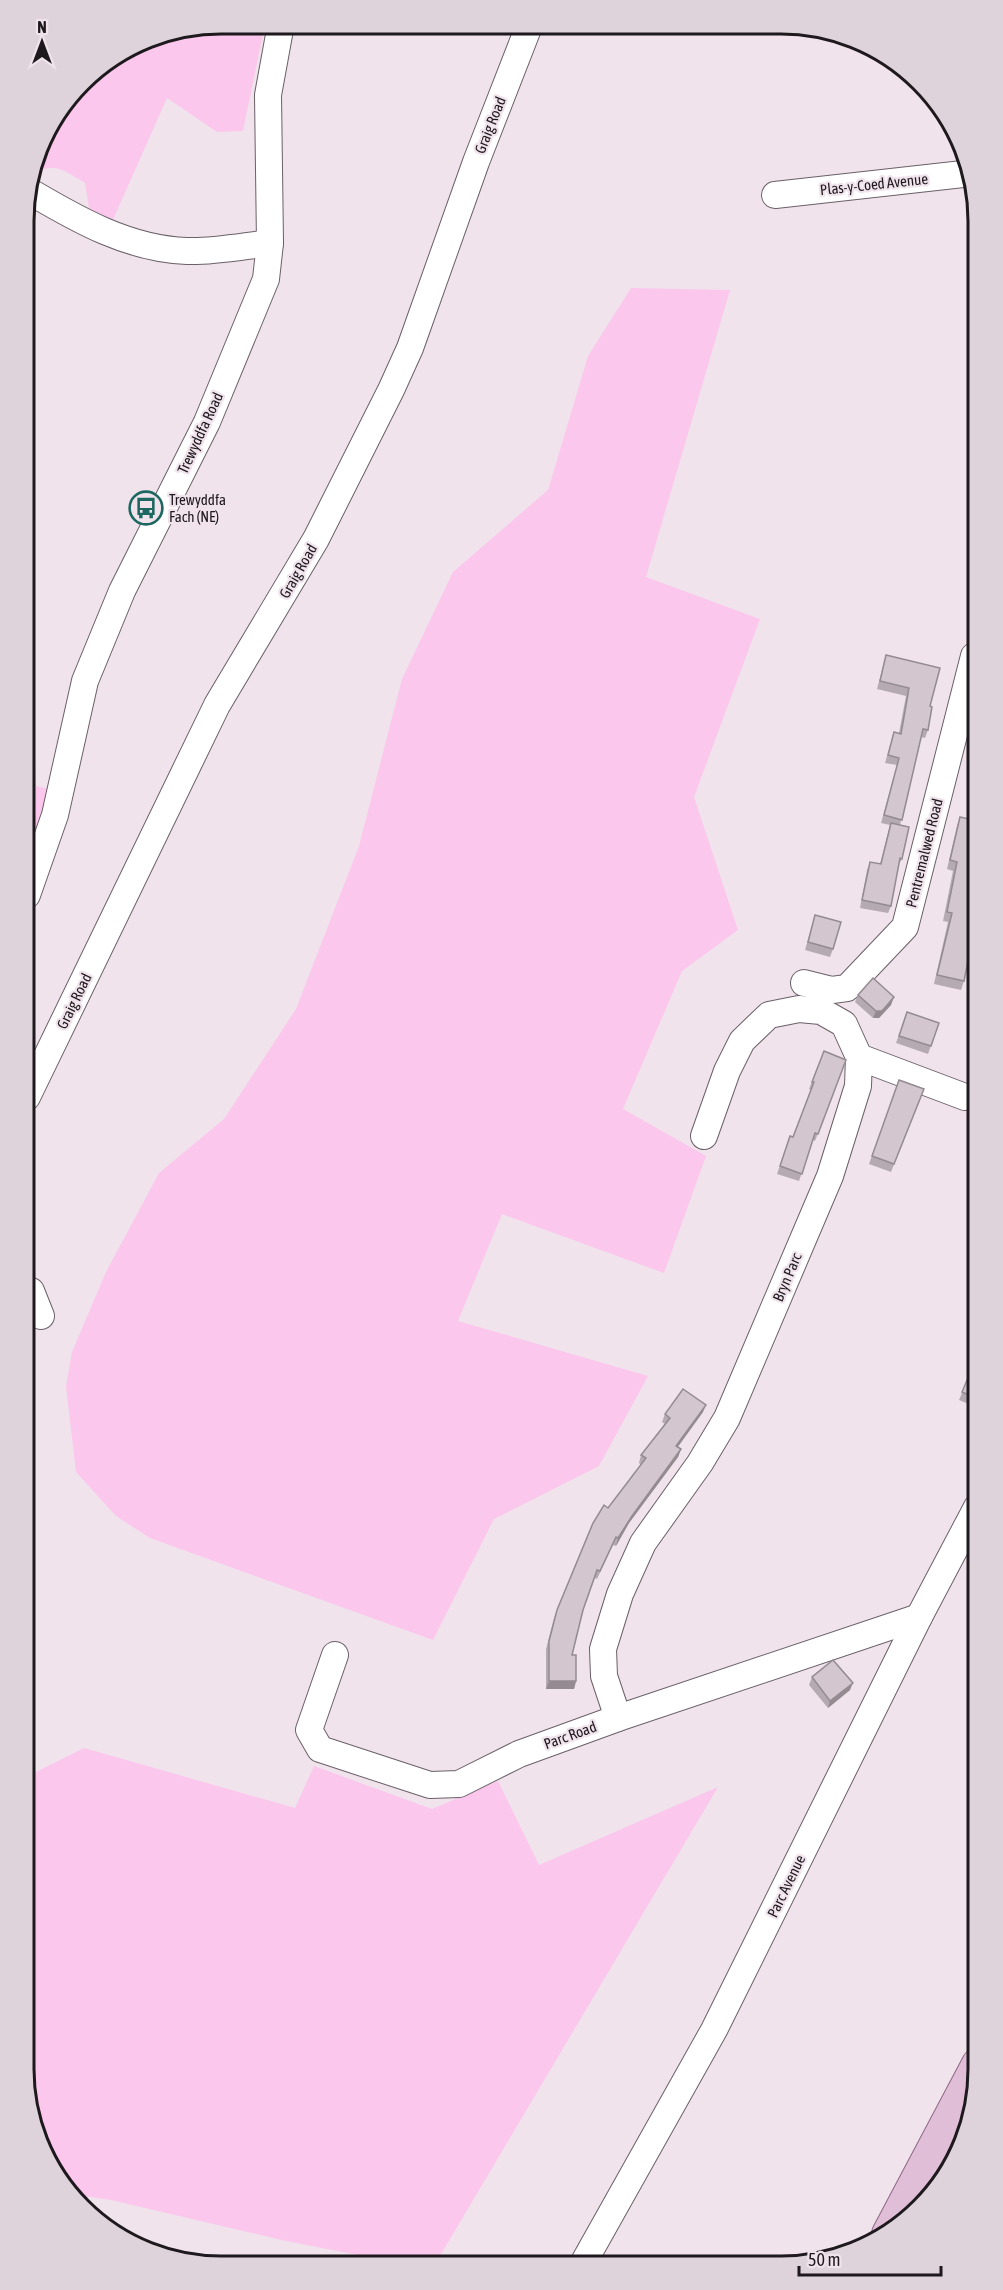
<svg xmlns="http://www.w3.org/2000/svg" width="1003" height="2290" viewBox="0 0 1003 2290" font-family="'Asap Condensed',sans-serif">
  <rect width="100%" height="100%" fill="#f0e3ec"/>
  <g fill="#fbc7ed">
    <path d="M221,24H265L243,131L217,132L167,98L112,222L89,208L85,183C66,172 56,161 34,174L44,134L91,73L146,39Z"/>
    <path d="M631,288L730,290L646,577L760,619L694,797L738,930L682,971L623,1109L706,1156L664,1273L502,1214L458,1321L648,1376L599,1466L494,1519L433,1640L150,1538L116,1516L76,1472L66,1386L72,1352L106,1272L159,1173L224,1119L296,1009L359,846L402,679L453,572L548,490L588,356Z"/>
    <path d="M26,735L34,737L36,786L50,789L27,864Z"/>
    <path d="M84,1748L295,1808L314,1766L432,1809L498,1781L539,1865L718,1787L437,2261H389L286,2241L111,2200L71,2194L57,2178L31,2120L30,1775Z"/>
  </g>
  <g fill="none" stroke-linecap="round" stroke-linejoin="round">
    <g stroke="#6a6067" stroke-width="28">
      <g id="minor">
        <path d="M29,191C78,220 129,249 187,251C214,252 243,246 270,243"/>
        <path d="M775,195L972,173"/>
        <path d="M27,895L55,815L85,681L122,591L207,422L266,279L270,243L268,95L281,24"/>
        <path d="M804,983L832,990L847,988L905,927L974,656"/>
        <path d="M859,1057L965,1097"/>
        <path d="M27,1097L217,705L316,539L391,390L410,348L476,162L529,26"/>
        <path d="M28,1294L31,1291L41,1316"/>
        <path d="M335,1655L309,1730L320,1749L430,1785L459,1784L519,1754L618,1718L919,1617"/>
        <path d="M618,1718L604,1676L603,1649L620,1594L643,1543L700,1463L727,1418L830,1176L858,1086L859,1057L844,1024L821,1011L799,1009L769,1015L742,1041L727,1071L704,1136"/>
        <path d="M585,2260L714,2030L919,1617L977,1507"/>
      </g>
    </g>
    <g stroke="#8f6885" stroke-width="34">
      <path id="major" d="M888,2234L978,2064"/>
    </g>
    <use href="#minor" stroke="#fff" stroke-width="26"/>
    <use href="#major" stroke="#e1bed8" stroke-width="32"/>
  </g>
  <g fill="#b5aab2">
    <path d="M886,655L930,706L928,730L925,738L921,737L900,825L902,859L898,866L891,906L888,913L860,908L867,870L870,862L880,864L890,825L881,823L897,765L885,763L894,732L899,733L906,696L877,689Z"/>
    <path d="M960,817L964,981L961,990L934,984L948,922L943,921L953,871L947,869L957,826Z"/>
    <path d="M815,915L833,949L830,957L805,950Z"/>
    <path d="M858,995L891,1005L879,1018H873L855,1002Z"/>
    <path d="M907,1012L939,1023L928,1054L896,1043Z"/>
    <path d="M824,1051L846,1060L815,1141L813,1140L799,1181L777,1174L790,1136L793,1137L811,1090L809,1089Z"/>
    <path d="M899,1080L924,1089L891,1172L869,1164Z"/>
    <path d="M976,1346V1407L959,1400L974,1364L970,1362Z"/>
    <path d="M703,1412L678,1447L681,1449L678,1457L629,1523L616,1546L613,1545L597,1579L595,1578L583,1610L572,1655L576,1681L574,1689H546V1649L554,1618L557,1610L608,1508L641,1465L639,1463L641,1455L665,1424L662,1422L665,1414Z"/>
    <path d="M812,1677L850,1690L828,1708L809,1685Z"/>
  </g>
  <g fill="#948b91">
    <path d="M894,997L891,1005L879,1018H873L876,1011Z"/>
    <path d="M706,1405L703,1412L673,1453L676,1446Z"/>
    <path d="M681,1449L678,1457L629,1523L616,1546L618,1538L632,1516Z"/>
    <path d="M549,1681H576L574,1689H546Z"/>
    <path d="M853,1683L850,1690L828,1708L830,1701Z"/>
  </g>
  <g fill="#d3c6cf" stroke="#948b91" stroke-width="1.5">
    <path d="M886,655L940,668L930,706L932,707L928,730L923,729L902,820L884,815L899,758L888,755L894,732L901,734L909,688L880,681Z"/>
    <path d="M960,817L974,820L975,927L964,981L937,975L952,913L947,912L957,862L950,860Z"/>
    <path d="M891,823L909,827L902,859L900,858L891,906L862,900L870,862L881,864Z"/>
    <path d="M815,915L841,922L833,949L808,942Z"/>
    <path d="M873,978L894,997L882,1011H876L858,995Z"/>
    <path d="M907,1012L939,1023L931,1046L899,1036Z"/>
    <path d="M824,1051L846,1060L818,1134L815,1133L802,1174L780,1166L790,1136L793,1137L814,1082H812Z"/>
    <path d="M899,1080L924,1089L894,1164L872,1156Z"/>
    <path d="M976,1346V1356L973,1355Z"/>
    <path d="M976,1359V1398L962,1392Z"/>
    <path d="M683,1389L706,1405L676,1446L681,1449L632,1516L618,1538L616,1537L600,1571L597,1570L583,1610L572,1655H576V1681H549V1641L557,1610L593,1523L604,1505L608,1508L646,1458L641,1455L670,1418L665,1414Z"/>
    <path d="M833,1660L853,1683L830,1701L812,1677Z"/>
  </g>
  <defs>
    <g id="bus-ring" transform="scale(1.725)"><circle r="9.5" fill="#f0e3ec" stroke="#1c6760" stroke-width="1.5"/><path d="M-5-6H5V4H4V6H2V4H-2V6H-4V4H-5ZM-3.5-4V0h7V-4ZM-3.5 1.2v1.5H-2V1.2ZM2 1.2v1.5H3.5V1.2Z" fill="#1c6760"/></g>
  </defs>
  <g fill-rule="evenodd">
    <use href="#bus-ring" x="146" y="508"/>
  </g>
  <g text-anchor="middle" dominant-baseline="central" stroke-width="4.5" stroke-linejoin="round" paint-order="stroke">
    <g font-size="15" fill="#1d191c" stroke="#f0e3ec">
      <text transform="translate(490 125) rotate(-68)">Graig Road</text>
      <text transform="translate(874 184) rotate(-6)">Plas-y-Coed Avenue</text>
      <text transform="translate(200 433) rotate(-65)">Trewyddfa Road</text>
      <text transform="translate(298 571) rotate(-60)">Graig Road</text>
      <text transform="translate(924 853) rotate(-76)">Pentremalwed Road</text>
      <text transform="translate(74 1001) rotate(-64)">Graig Road</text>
      <text transform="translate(787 1277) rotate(-67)">Bryn Parc</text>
      <text transform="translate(570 1735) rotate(-20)">Parc Road</text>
      <text transform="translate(786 1886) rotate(-64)">Parc Avenue</text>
    </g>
    <g font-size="15" fill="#1d191c" stroke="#f0e3ec" text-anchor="start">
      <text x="169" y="499">Trewyddfa<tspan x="169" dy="17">Fach (NE)</tspan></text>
    </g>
  </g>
  <path d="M0 0H1003V2290H0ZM221 34H781A187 187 0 0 1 968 221V2069A187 187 0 0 1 781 2256H221A187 187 0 0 1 34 2069V221A187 187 0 0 1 221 34Z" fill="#dfd3db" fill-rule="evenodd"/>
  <path fill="none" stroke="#1d191c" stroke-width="3" d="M221 34H781A187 187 0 0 1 968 221V2069A187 187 0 0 1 781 2256H221A187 187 0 0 1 34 2069V221A187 187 0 0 1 221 34Z"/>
  <g transform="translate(42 42)" stroke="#f0e3ec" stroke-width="4.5" paint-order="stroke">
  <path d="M0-4.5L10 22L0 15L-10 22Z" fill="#1d191c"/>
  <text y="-9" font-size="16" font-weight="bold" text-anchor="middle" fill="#1d191c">N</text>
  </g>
  <path d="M799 2266v9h142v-9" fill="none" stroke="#1d191c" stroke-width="3"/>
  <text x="808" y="2266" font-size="18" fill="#1d191c" stroke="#f0e3ec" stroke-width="4.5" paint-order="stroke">50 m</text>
</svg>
